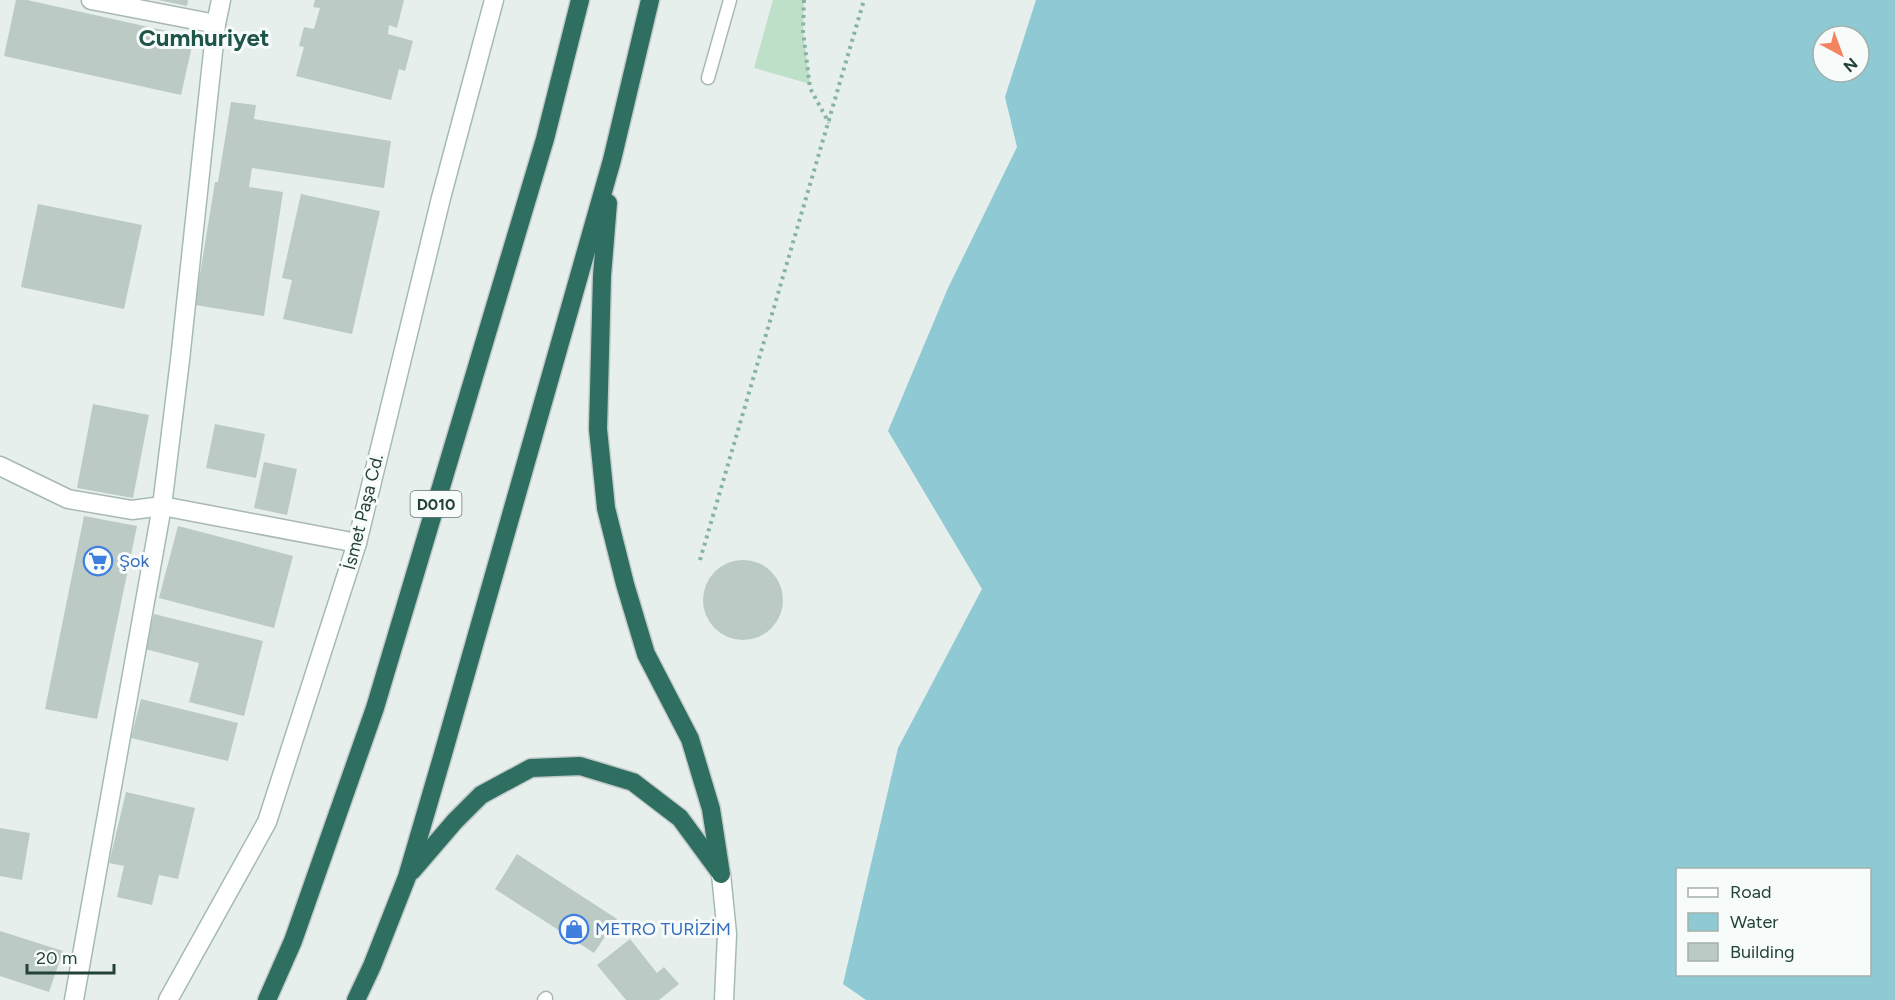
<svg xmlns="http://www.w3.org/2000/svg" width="1895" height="1000" viewBox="0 0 1895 1000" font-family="Figtree,sans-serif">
  <rect width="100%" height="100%" fill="#e6efeb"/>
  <path fill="#bfe0c8" d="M773,0H804L803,31L810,84L754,68Z"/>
  <path fill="#8ec9d4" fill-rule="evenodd" d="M1036,0H1895V1000H866L843,984L898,748L982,589L888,431L948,288L1017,147L1005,97ZM1823,36H1859V72H1823ZM1678,870H1870V974H1678Z"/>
  <g fill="#bbcac4">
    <path d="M16,0H27L194,37L181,95L4,56Z"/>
    <path d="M158,0H188L187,6Z"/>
    <path d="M315,0H404L397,28L389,25L388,34L413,41L405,71L399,69L391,100L296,76L304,47L299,46L304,27L314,29L320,8L313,7Z"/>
    <path d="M231,102L256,105L254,119L391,141L384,188L252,168L249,187L283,192L264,316L195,305L215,182H218Z"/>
    <path d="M301,194L380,211L352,334L283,319L292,280L282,278Z"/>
    <path d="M38,204L142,225L124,309L21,287Z"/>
    <path d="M93,404L149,415L133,498L77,488Z"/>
    <path d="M215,424L265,434L256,478L206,468Z"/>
    <path d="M264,462L297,469L287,515L254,508Z"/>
    <path d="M84,516L137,526L97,719L45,709Z"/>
    <path d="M178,526L293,556L274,628L159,598Z"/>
    <circle cx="743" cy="600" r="40"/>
    <path d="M154,614L263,641L244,716L189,702L199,663L145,649Z"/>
    <path d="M141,699L238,723L228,761L131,738Z"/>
    <path d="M126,792L195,808L178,879L159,875L152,905L117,897L124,866L109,863Z"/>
    <path d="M0,828L30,833L22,880L0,876Z"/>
    <path d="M517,854L617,919L594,953L495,889Z"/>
    <path d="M0,931L63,951L49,992L0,976Z"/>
    <path d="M630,939L657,973L664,967L679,984L659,1000H626L597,965Z"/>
  </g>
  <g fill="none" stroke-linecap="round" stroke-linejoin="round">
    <g stroke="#a8b8b2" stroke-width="15">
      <g id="lane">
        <path d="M708,78L730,0"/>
        <path d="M544,1000L546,998"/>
      </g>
    </g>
    <g stroke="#a8b8b2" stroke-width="21">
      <g id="street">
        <path d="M91,0L216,24"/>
        <path d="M0,466L68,499L132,510L162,506L357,543"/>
      </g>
    </g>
    <g stroke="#a4bbb3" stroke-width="21">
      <g id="secondary">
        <path d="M721,874L727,934L724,1000"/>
        <path d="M74,1000L162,506L180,360L216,24L221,0"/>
        <path d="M168,1000L267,822L357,543L441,198L494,0"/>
      </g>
    </g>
    <g stroke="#c2cac8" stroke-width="21">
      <g id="highway">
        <path d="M608,203L602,276L598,429L606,508L625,584L646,654L690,739L711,809L721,874"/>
        <path d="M412,871L455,821L481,795L531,768L580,766L633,782L680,818L719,871"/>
        <path d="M267,1000L293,941L375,708L545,139L580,0"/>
        <path d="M356,1000L372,966L407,877L443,754L612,160L650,0"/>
      </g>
    </g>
    <g stroke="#86b3a5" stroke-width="4" stroke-dasharray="3 4.5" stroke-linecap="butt">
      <path d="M804,0L803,31L810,88L829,123"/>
      <path d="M700,560L864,0"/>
    </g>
    <use href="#lane" stroke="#fff" stroke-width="12"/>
    <use href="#street" stroke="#fff" stroke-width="18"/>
    <use href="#secondary" stroke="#fff" stroke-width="18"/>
    <use href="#highway" stroke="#2f6f62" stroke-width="18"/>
  </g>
  <defs>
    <g id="supermarket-ring" transform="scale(1.5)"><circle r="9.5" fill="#f7fbf9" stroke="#3f7fe0" stroke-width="1.5"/><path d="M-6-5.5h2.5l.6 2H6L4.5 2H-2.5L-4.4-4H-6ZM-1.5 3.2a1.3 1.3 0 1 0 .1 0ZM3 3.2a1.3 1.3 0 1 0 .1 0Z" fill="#3f7fe0"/></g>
    <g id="shop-ring" transform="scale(1.5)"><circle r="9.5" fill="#f7fbf9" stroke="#3f7fe0" stroke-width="1.5"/><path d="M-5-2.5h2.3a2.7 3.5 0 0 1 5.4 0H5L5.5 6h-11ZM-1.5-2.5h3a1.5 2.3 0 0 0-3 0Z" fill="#3f7fe0"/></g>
  </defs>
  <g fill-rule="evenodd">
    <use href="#supermarket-ring" x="98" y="561"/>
    <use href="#shop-ring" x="574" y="929"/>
  </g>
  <g text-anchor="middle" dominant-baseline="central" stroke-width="6" stroke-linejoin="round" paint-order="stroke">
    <rect fill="#f7fbf9" stroke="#637a73" stroke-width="1.5" x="410.5" y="491" width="51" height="26" rx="4.5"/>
    <g font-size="16" font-weight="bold" fill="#24423a">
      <text x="436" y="504">D010</text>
    </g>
    <g font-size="18" fill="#24423a" stroke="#f7fbf9">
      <text transform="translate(363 512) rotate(-76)">İsmet Paşa Cd.</text>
    </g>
    <g font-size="18" fill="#366cbe" stroke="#f7fbf9" text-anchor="start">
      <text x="119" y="561">Şok</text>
      <text x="595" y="929">METRO TURİZİM</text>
    </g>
    <g font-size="24" font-weight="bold" fill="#1f5548" stroke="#f7fbf9">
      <text x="204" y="37">Cumhuriyet</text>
    </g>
  </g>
  <rect x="1676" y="868" width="195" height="108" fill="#f7fbf9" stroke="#a3b1ad" stroke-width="1.5"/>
  <rect x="1688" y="888" width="30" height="9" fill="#ffffff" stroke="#a3b1ad" stroke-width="1.5"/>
  <text x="1730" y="898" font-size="18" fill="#24423a">Road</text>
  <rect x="1688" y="913" width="30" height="18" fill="#8ec9d4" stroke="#a3b1ad" stroke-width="1.5"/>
  <text x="1730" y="928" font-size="18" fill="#24423a">Water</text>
  <rect x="1688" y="943" width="30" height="18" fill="#bbcac4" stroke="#a3b1ad" stroke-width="1.5"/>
  <text x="1730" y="958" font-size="18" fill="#24423a">Building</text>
  <g transform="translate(1841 54) rotate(139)"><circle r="28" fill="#f7fbf9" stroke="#a3b1ad" stroke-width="1.5"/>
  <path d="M0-4.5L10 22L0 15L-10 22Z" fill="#f4845f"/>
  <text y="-9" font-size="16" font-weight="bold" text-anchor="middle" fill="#24423a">N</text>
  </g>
  <path d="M27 964v9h87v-9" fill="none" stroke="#24423a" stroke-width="3"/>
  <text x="36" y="964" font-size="18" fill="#24423a" stroke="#f7fbf9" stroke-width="4.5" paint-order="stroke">20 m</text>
</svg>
